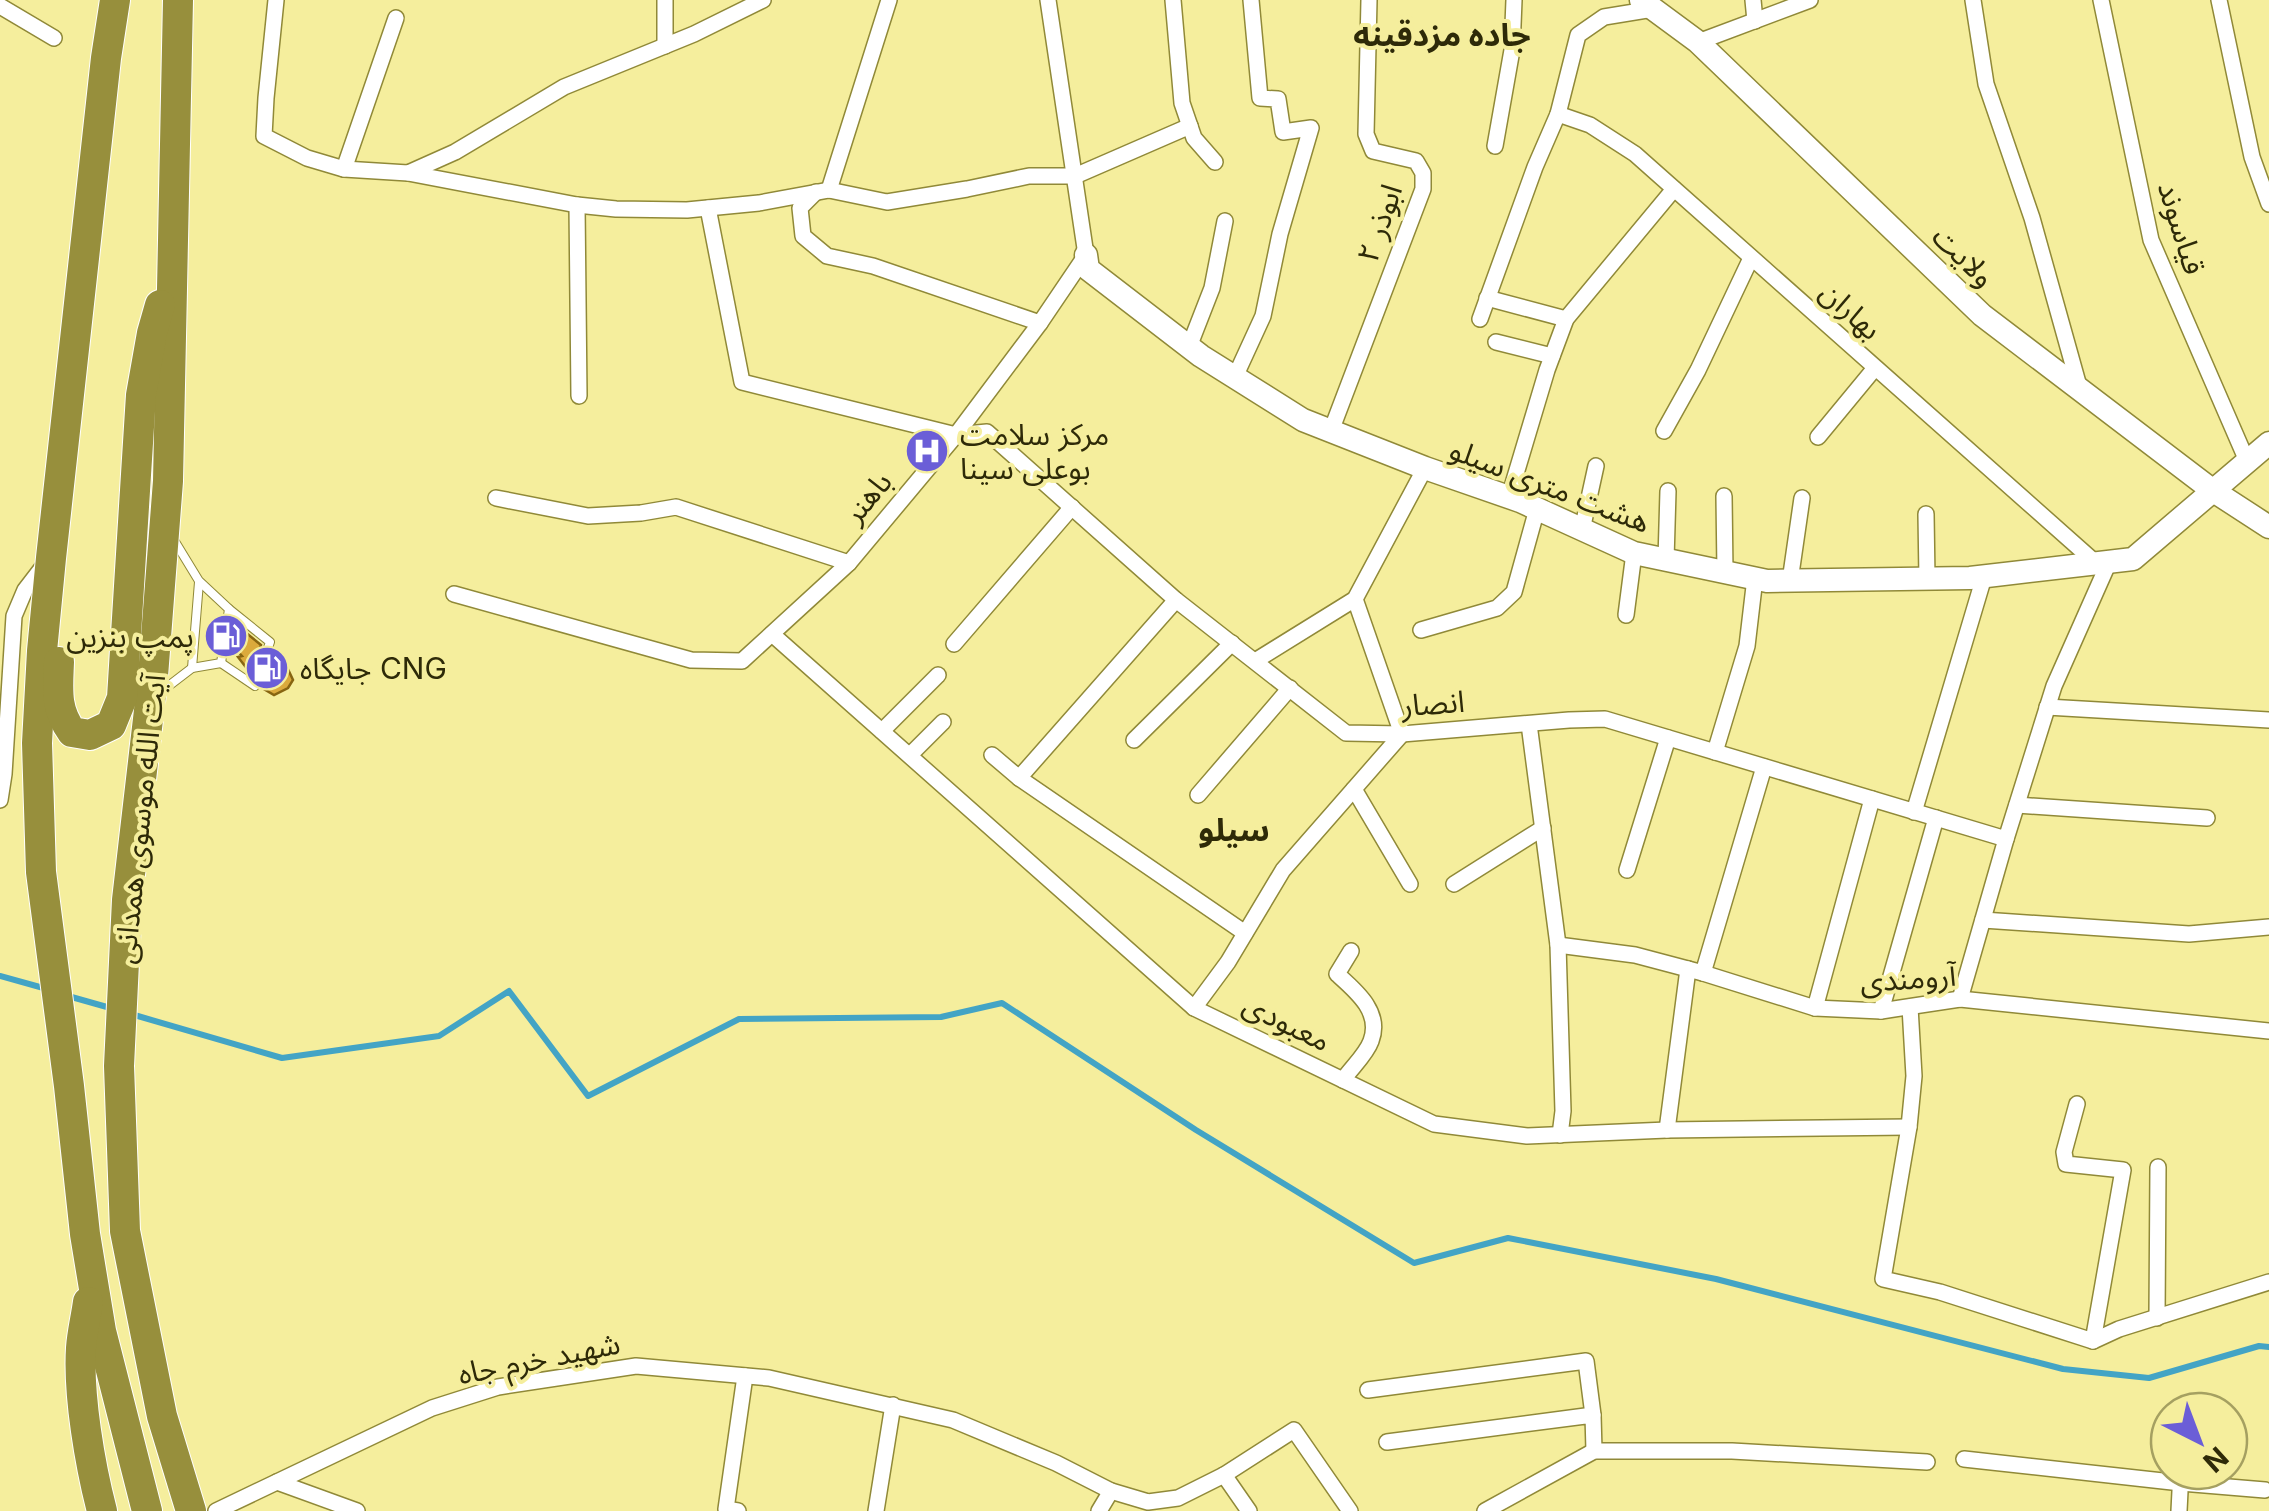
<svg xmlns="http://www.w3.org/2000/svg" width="2269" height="1511" viewBox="0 0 2269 1511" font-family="Inter,'Noto Sans Arabic',sans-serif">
  <rect width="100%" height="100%" fill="#f5ee9d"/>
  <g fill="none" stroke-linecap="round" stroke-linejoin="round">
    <g stroke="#43a4c5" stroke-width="6">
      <path d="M0,976L47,989"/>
      <path d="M68,996L114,1009"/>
      <path d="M131,1014L282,1058L439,1036L509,991L588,1096L739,1019L941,1017L1002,1003L1196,1130L1414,1263L1508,1238L1716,1279L2063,1369L2149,1378L2259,1346L2269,1347"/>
    </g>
  </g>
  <g fill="#dbaa3c" stroke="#876511" stroke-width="2.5">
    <path d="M234,623L261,645L251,674L238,657L242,656L231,644Z"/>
    <path d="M275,652L286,665L293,680L288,688L274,695L262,688Z"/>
  </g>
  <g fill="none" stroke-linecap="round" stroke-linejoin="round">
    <g stroke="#908938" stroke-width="10">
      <g id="lane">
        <path d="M221,663L255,686L270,642L229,609"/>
        <path d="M192,668L199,582"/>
        <path d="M162,691L192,668L221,663L229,609L199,581L174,540"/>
      </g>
    </g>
    <g stroke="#908938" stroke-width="18">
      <g id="street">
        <path d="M276,0L266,98L264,136L307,158L344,169L408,173L455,152L564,87L694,34L763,0"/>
        <path d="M665,0V46"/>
        <path d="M1173,0L1182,103L1194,138L1215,162"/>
        <path d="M1753,0L1755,21"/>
        <path d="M1973,0L1986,84L2032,218L2080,390"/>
        <path d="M2101,0L2151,240L2247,461"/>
        <path d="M2219,0L2252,157L2269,204"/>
        <path d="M0,6L54,38"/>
        <path d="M1698,42L1810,0"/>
        <path d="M1558,114L1590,125L1635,154L2097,564"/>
        <path d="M1495,146L1512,50L1514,0"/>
        <path d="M344,169L396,18"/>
        <path d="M408,173L577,205L616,209L687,210L759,203L829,190L887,202L967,189L1029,176H1075L1190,126"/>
        <path d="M829,190L889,0"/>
        <path d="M816,192L800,208L803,236L827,256L873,266L1040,323"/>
        <path d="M577,205L579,396"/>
        <path d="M708,208L742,382L956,435L987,432L1176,600L1346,733L1402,734L1569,720L1605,719L2006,839"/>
        <path d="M1487,298L1566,319"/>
        <path d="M1480,319L1535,167L1558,114L1578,35L1604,17L1653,9"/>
        <path d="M1496,342L1552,356"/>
        <path d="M1189,347L1212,288L1225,221"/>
        <path d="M1235,377L1263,316L1280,234L1311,128L1283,132L1278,99L1260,98L1251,0"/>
        <path d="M1331,431L1423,189V173L1416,161L1373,151L1366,134L1369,0"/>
        <path d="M1664,431L1698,370L1751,258"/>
        <path d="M1818,437L1875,368"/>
        <path d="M1724,496L1725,572"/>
        <path d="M1509,497L1547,370L1566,319L1674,189"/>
        <path d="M496,498L588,516L641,513L676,507L849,563"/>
        <path d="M1926,514L1927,579"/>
        <path d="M1582,530L1596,466"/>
        <path d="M1666,560L1668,491"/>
        <path d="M1790,581L1802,498"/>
        <path d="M454,594L691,660L742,661L849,563L956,435L1040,323L1086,255L1048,0"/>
        <path d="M1355,599L1402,734"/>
        <path d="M1626,615L1634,553"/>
        <path d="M1421,630L1497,608L1514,592L1537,509"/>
        <path d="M772,634L1194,1008L1434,1124L1527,1136L1667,1130L1909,1127"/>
        <path d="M954,644L1072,507"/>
        <path d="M1255,661L1355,599L1425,468"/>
        <path d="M2047,707L2269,720"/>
        <path d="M1529,724L1558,945L1563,1111L1560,1135"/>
        <path d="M882,731L938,675"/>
        <path d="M1134,740L1232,643"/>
        <path d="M1715,752L1747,646L1755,578"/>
        <path d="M910,755L943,722"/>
        <path d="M992,755L1019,778L1245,933"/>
        <path d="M1019,778L1176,600"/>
        <path d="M1354,789L1410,884"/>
        <path d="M1198,795L1290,688"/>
        <path d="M0,800L4,774L14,616L25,590L45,564"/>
        <path d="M2017,805L2207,818"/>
        <path d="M1914,812L1984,577"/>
        <path d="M1627,870L1668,738"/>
        <path d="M1454,884L1543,828"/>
        <path d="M1983,920L2189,934L2269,927"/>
        <path d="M1558,945L1635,955L1703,973L1815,1008L1881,1011L1960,999L2269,1031"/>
        <path d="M1703,973L1764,767"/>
        <path d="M1960,999L2006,839L2054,686L2109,562"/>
        <path d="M1910,1007L1914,1076L1909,1127L1883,1279L1940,1292L2093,1341L2119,1329L2269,1282"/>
        <path d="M1194,1008L1228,962L1283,870L1402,734"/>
        <path d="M1815,1008L1872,799"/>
        <path d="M1881,1011L1936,818"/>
        <path d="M1343,1080C1351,1068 1366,1055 1371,1041C1382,1012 1356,991 1337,974L1351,951"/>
        <path d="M2077,1104L2064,1152L2066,1164L2123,1170L2093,1341"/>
        <path d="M1667,1130L1688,969"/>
        <path d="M2157,1318L2158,1167"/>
        <path d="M1368,1390L1586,1361L1593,1415"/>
        <path d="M1387,1442L1593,1415L1594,1451"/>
        <path d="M1964,1459L2181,1483L2265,1490"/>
        <path d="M1224,1475L1249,1511"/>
        <path d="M277,1482L357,1511"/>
        <path d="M216,1511L432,1408L498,1387L636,1366L769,1378L953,1420L1056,1463L1111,1491L1148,1502L1178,1498L1224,1475L1294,1430L1350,1511"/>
        <path d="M738,1511L726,1509L745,1376"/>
        <path d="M876,1511L893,1405"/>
        <path d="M1099,1511L1111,1491"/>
        <path d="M1485,1511L1594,1451H1732L1927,1462"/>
        <path d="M2179,1511L2181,1471"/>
      </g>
    </g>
    <g stroke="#908938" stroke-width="25">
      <g id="secondary">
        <path d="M1641,0L1698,42L1982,315L2212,490L2269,527"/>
        <path d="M1086,255L1088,269L1201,356L1303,420L1425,468L1520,501L1634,553L1767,581L1970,578L2133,559L2269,443"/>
      </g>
    </g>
    <g stroke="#fff" stroke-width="32">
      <g id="highway">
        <path d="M115,0L106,58L51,558L42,651L37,743L41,872L69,1086L85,1234L101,1331L147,1511"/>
        <path d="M178,0L168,481L153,676L127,900L119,1066L125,1231L162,1416L191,1511"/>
        <path d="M59,662C58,689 55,709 72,732L90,735L111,725L122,698L141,395L152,333L160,305"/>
        <path d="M88,1302C86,1317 82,1333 81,1348C78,1395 90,1465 102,1511"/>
      </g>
    </g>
    <use href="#lane" stroke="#fff" stroke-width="8"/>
    <use href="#street" stroke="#fff" stroke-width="15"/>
    <use href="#secondary" stroke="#fff" stroke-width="22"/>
    <use href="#highway" stroke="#978f3c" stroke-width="30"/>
  </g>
  <defs>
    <g id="hospital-disc" transform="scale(2.25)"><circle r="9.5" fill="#6b5ed7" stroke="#f5ee9d"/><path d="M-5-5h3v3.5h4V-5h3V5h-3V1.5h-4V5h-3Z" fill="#fff"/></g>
    <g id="fuel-disc" transform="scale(2.25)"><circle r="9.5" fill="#6b5ed7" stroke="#f5ee9d"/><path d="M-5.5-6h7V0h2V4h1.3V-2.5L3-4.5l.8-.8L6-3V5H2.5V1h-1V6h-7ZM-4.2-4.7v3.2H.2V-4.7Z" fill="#fff"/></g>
  </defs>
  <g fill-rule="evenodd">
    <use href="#hospital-disc" x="927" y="451"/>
    <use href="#fuel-disc" x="226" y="636"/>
    <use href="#fuel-disc" x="267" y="668"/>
  </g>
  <g text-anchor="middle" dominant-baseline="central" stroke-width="8" stroke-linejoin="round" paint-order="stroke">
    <g font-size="30" fill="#2e2a08" stroke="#f5ee9d">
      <text transform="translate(1379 223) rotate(-71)">ابوذر ۲</text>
      <text transform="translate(2182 228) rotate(73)">قیاسوند</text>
      <text transform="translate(1964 256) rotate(44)">ولایت</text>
      <text transform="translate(1851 310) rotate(42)">بهاران</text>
      <text transform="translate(1550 485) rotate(21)">هشت متری سیلو</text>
      <text transform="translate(867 497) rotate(-50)">باهنر</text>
      <text transform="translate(1433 703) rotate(-4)">انصار</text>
      <text transform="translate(139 819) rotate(-84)">آیت الله موسوی همدانی</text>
      <text transform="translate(1908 978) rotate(-4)">آرومندی</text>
      <text transform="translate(1287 1022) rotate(26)">معبودی</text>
      <text transform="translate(539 1358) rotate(-11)">شهید خرم جاه</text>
    </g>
    <g font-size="30" fill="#2e2a08" stroke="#f5ee9d" text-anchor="start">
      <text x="960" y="434">مرکز سلامت<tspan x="960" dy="34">بوعلی سینا</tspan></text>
      <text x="194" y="636" text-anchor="end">پمپ بنزین</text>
      <text x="300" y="668">جایگاه CNG</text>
    </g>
    <g font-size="32" font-weight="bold" fill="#2e2a08" stroke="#f5ee9d">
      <text x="1442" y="34">جاده مزدقینه</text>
      <text x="1234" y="829">سیلو</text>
    </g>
  </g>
  <g transform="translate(2199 1441) rotate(138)"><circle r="48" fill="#f5ee9d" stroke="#a5a061" stroke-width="2.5"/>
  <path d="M0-8L18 38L0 25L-18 38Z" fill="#6b5ed7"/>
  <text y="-15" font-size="28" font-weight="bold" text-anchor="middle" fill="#2e2a08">N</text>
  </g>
</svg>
